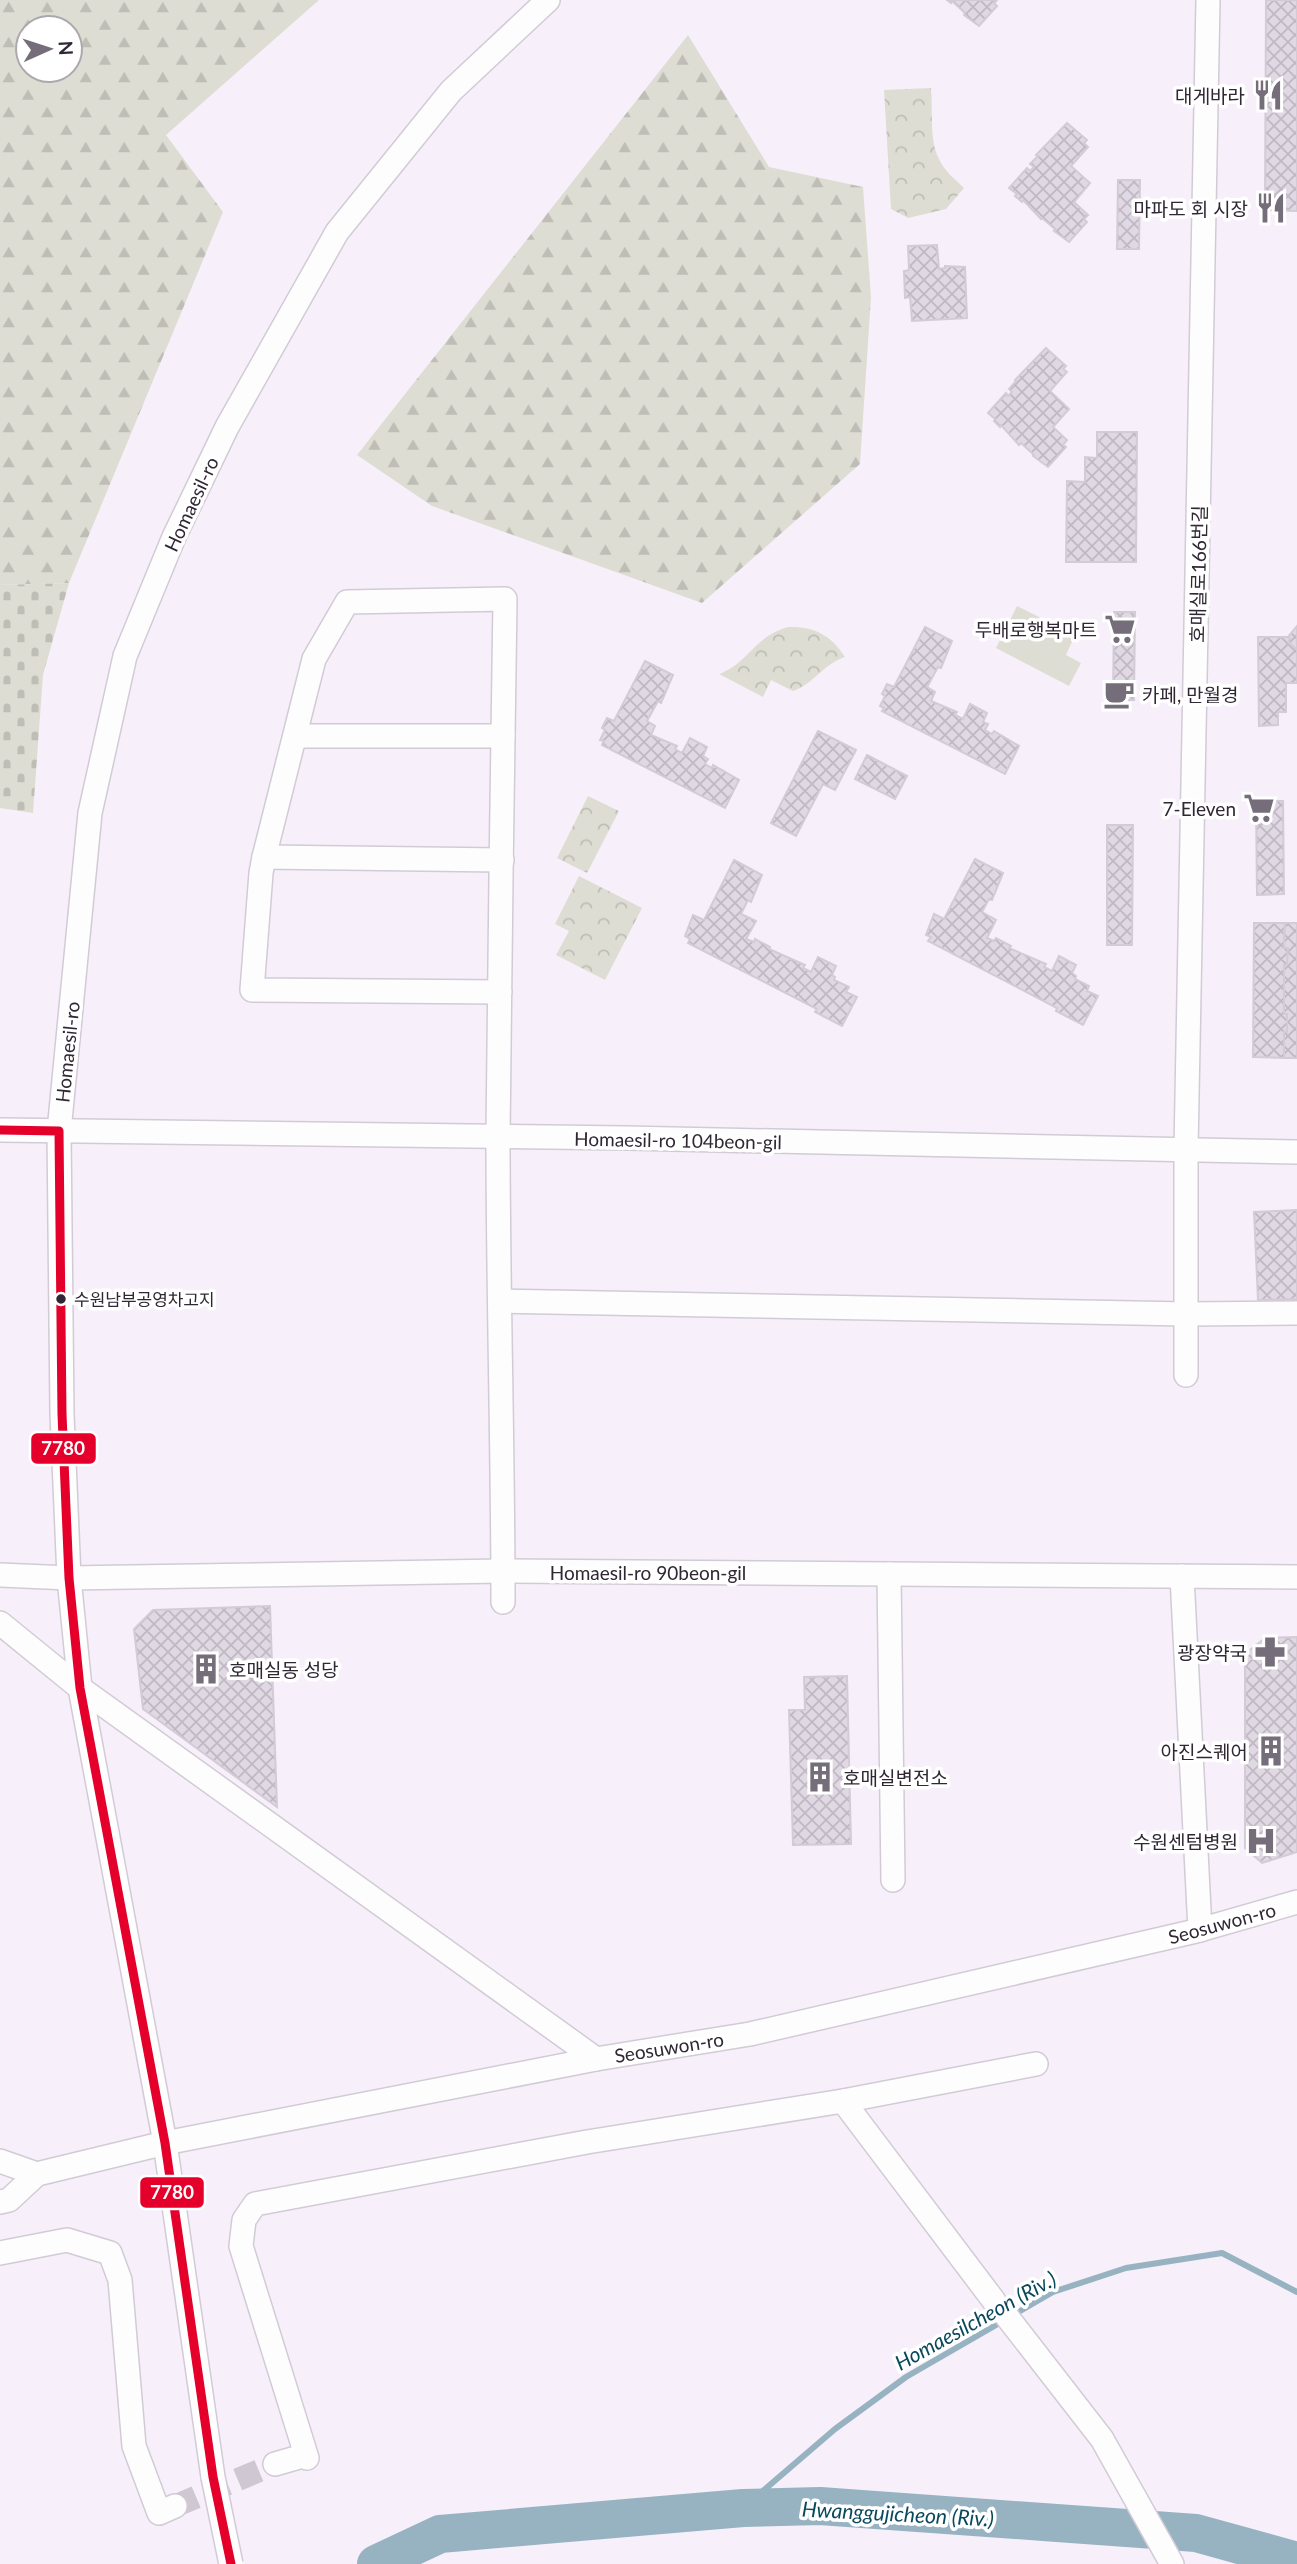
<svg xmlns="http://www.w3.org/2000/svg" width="1297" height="2564" viewBox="0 0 1297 2564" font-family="Lato,'Noto Sans KR',sans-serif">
  <defs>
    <pattern id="forest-firs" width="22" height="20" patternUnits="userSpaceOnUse" patternTransform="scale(1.75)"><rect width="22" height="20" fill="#deddd3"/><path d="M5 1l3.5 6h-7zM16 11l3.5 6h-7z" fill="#bfbeb6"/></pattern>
    <pattern id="cemetery-stones" width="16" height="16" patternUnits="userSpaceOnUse" patternTransform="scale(1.75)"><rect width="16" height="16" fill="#deddd3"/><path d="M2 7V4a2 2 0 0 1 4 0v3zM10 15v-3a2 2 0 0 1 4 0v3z" fill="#bfbeb6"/></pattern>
    <pattern id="park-crowns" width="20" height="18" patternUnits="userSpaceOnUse" patternTransform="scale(1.75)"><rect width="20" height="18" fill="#deddd3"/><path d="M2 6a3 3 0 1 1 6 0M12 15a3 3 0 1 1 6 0" fill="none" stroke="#bfbeb6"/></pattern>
    <pattern id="building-cross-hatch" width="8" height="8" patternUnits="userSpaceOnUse" patternTransform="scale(1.75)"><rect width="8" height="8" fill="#e0d8e3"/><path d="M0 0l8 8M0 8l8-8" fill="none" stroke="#c0b9c3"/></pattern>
  </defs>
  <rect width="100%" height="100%" fill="#f7f0fa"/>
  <path fill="#deddd3" d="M1017,606L1075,635L1066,655L1081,663L1069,686L996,648Z"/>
  <g fill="url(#forest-firs)" fill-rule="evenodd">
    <path d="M0,0H319L166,135L223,212L69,583L0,585ZM70,28V70H28V28Z"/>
    <path d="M688,35L769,167L863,187L871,297L860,464L702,603L432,506L357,455Z"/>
  </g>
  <path fill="url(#cemetery-stones)" d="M69,583L43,675L33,813L0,808V585Z"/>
  <g fill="url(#park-crowns)">
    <path d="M931,88C933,109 929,140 939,159C944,171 955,179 964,188L946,209L908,218L891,209L884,90Z"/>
    <path d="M788,627C814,626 831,635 845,657C823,664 814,684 793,691L771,680L763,697L719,674C750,662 753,637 788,627Z"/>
    <path d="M588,796L619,811L587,873L557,858Z"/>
    <path d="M579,876L642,908L605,980L556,955L569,931L555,924Z"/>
  </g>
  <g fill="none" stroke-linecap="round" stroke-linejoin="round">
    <path stroke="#97b3c2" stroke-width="6" d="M743,2508L835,2429L906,2377L1053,2292L1126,2268L1222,2253L1297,2292"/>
    <path stroke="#97b3c2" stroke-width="38" d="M376,2564L440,2534L743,2508L820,2506L1196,2533L1297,2561"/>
  </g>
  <g fill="url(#building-cross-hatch)" stroke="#d3ccd6" stroke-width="2">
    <path d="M947,0H997L994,3L997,6L979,26L964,15L965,13L952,1L951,3Z"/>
    <path d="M1266,0H1297V211L1265,210Z"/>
    <path d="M1067,123L1087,140L1084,143L1088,147L1071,166L1090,183L1074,202L1088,215L1084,219L1087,222L1069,242L1054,231L1056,230L1042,218L1041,219L1023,200L1022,202L1015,196L1017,194L1009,188L1027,168L1030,171L1034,167L1030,164L1038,156L1036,155Z"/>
    <path d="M1118,180H1140L1139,249H1117Z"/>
    <path d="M937,245L939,269L945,268V266L965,267L967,318L912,321L910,297L905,298L904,271L909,270L908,246Z"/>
    <path d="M1046,348L1066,366L1063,369L1067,372L1050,391L1069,409L1053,427L1067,440L1063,445L1066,447L1048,467L1033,456L1034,455L1021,443L1019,445L1001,425L1000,427L994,421L995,419L988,413L1006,393L1008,396L1012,392L1009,389L1016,381L1015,380Z"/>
    <path d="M1097,432H1137L1136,562H1066L1067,481L1085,482V457L1097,458Z"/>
    <path d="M1114,612H1135L1134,700H1113Z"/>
    <path d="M1297,626V650L1288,642L1290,639L1288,637Z"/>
    <path d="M925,627L952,641L941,668L938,667L927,687L935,692L931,701L957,712L955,715L963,719L970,704L987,713L983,722L988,724L985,730L992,734L994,731L1019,746L1005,774L882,711L884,708L880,706L885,696L882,694L887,684L894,687Z"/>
    <path d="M1258,637H1288L1290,639L1288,642L1297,650V683H1286V712H1278V725L1259,726Z"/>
    <path d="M645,661L673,675L661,703L658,701L647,721L655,726L651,735L677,746L675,749L682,753L690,738L707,747L703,756L708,759L705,764L712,768L713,765L739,780L725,808L602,745L604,741L600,740L605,730L602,728L607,718L614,721Z"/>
    <path d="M818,731L856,750L835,790L823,784L796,836L771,823Z"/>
    <path d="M867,755L907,776L895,799L855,779Z"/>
    <path d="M1256,801H1283L1284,894L1257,895Z"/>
    <path d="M1107,825H1133L1132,945H1107Z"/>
    <path d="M975,859L1003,873L992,900L989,899L982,912L996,920L987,938L994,941L996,938L1011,946L1009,948L1046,964L1044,967L1052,971L1059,956L1076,965L1072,973L1076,976L1075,979L1089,986L1087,991L1098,996L1083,1025L1056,1011L1057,1008L928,941L931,937L926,935L934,914L944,919Z"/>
    <path d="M734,860L762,875L751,902L748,900L741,914L756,921L746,939L754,942L755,939L770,947L769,949L805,965L803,968L811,972L818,957L836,966L832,975L835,977L834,980L849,987L846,992L857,997L842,1026L815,1012L817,1009L688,943L690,939L685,936L693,915L704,920Z"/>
    <path d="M1254,923H1285L1284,948H1288L1287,965H1284V1014H1287V1032H1284V1058L1253,1057Z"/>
    <path d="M1285,923H1297V1058H1284V1032H1287V1014H1284V965H1287L1288,948H1284Z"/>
    <path d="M1297,1210V1299L1258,1300L1254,1212Z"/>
    <path d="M270,1606L277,1807L143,1709L134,1629L153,1610Z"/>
    <path d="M1297,1637V1852L1262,1863L1245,1848V1654L1265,1638Z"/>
    <path d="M847,1676L851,1844L793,1845L789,1710H805L804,1677Z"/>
  </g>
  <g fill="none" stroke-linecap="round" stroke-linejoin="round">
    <path stroke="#cfc8d2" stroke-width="23" stroke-dasharray="23 11" stroke-linecap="butt" d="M175,2506L275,2464"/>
    <g stroke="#d2cbd6" stroke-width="26">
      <g id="minor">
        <path d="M295,736H503"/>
        <path d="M264,857L502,860"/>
        <path d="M500,992L252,990L261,873L264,857L314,659L347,602L505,599C503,778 499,956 498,1135C498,1290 503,1446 503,1602"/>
        <path d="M0,1130L626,1138L1297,1152"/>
        <path d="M500,1301L1186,1314L1297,1313"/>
        <path d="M1186,1375V1149L1208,0"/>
        <path d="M889,1574L893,1880"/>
        <path d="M0,1575L69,1578L503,1571L1297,1577"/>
        <path d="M1182,1576L1200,1930"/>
        <path d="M0,1623L80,1688L596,2059"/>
        <path d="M843,2101L994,2301"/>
        <path d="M0,2161L37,2174"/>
        <path d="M0,2202L9,2200L37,2174L165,2143L596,2059L750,2034L1196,1931L1297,1902"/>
        <path d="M0,2253L67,2240L110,2253L120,2280L134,2446L159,2513L175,2506"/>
        <path d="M1001,2309L1102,2439L1172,2564"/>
        <path d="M275,2464L303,2456L307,2458L241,2246L244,2220L255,2204L587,2142L843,2101L1036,2064"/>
        <path d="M213,2477L165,2143L80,1688L69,1578L62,1414L59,1131L90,813L125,656L174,537L227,427L337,232L451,91L548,0"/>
      </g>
    </g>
    <use href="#minor" stroke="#fefdfe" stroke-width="23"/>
    <g stroke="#d2cbd6" stroke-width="26" stroke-linecap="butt">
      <path id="minor-bridge" d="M213,2477L231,2564"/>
    </g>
    <use href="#minor-bridge" stroke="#fefdfe" stroke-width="23"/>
    <g stroke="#fff" stroke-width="14">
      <path id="bus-1" d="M0,1130L59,1131L62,1414L69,1578L80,1688L165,2143L213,2477L231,2564"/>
    </g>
    <use href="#bus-1" stroke="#e4002b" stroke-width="9"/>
  </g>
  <defs>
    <g id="restaurant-bare" transform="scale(2.415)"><path d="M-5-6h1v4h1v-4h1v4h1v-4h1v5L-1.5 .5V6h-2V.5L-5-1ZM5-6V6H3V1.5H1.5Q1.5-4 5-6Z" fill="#756d79" stroke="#fff" stroke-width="2.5" paint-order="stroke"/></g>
    <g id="supermarket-bare" transform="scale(2.415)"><path d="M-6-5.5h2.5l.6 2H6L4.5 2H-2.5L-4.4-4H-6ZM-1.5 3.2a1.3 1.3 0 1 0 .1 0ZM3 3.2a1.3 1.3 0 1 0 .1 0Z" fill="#756d79" stroke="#fff" stroke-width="2.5" paint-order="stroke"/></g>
    <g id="cafe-bare" transform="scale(2.415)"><path d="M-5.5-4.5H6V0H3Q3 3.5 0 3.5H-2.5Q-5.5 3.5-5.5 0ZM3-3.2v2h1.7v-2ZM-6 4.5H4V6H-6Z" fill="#756d79" stroke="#fff" stroke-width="2.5" paint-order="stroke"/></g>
    <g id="pharmacy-bare" transform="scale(2.415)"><path d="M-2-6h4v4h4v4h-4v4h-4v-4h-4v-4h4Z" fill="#756d79" stroke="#fff" stroke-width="2.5" paint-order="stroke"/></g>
    <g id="building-bare" transform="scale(2.415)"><path d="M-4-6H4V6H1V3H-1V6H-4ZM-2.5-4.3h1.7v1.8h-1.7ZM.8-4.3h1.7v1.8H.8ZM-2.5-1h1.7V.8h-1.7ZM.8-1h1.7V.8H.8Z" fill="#756d79" stroke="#fff" stroke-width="2.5" paint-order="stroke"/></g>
    <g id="hospital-bare" transform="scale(2.415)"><path d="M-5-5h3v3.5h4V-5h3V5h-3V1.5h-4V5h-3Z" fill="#756d79" stroke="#fff" stroke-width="2.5" paint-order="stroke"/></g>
  </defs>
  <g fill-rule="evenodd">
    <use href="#restaurant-bare" x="1268" y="95"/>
    <use href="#restaurant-bare" x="1271" y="208"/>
    <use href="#supermarket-bare" x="1120" y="629"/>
    <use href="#cafe-bare" x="1119" y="694"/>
    <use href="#supermarket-bare" x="1259" y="808"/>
    <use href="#pharmacy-bare" x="1270" y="1652"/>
    <use href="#building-bare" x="206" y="1669"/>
    <use href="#building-bare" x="1271" y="1751"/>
    <use href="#building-bare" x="820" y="1777"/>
    <use href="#hospital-bare" x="1261" y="1841"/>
  </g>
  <circle fill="#2f2733" stroke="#fff" stroke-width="2.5" cx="61" cy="1299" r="6"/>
  <g text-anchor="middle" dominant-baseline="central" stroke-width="7" stroke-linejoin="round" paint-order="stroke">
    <g font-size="17" fill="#2f2733" stroke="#fff" text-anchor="start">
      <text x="74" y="1299">수원남부공영차고지</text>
    </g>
    <g font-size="19" fill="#2f2733" stroke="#fff" text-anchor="end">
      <text x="1245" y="95">대게바라</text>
      <text x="1248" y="208">마파도 회 시장</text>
      <text x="1097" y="629">두배로행복마트</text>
      <text x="1142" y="694" text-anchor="start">카페, 만월경</text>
      <text x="1236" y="808">7-Eleven</text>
      <text x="1247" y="1652">광장약국</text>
      <text x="229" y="1669" text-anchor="start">호매실동 성당</text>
      <text x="1248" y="1751">아진스퀘어</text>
      <text x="843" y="1777" text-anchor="start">호매실변전소</text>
      <text x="1238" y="1841">수원센텀병원</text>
    </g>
    <g font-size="19" fill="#2f2733" stroke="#fff">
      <text transform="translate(191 504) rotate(-65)">Homaesil-ro</text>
      <text transform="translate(1198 574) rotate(-89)">호매실로166번길</text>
      <text transform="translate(67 1052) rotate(-84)">Homaesil-ro</text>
      <text transform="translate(678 1140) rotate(1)">Homaesil-ro 104beon-gil</text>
      <text x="648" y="1572">Homaesil-ro 90beon-gil</text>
      <text transform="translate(1222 1923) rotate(-15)">Seosuwon-ro</text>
      <text transform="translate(669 2047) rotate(-9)">Seosuwon-ro</text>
    </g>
    <g font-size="21" font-style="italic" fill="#0a495c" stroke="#fff">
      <text transform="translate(975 2320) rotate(-29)">Homaesilcheon (Riv.)</text>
      <text transform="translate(898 2513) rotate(3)">Hwanggujicheon (Riv.)</text>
    </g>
  </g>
  <g stroke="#fff" stroke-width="2.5">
    <rect x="30" y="1432" width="67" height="33" rx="7" fill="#e4002b"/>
    <rect x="139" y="2176" width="66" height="33" rx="7" fill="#e4002b"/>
  </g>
  <g font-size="19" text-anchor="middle" font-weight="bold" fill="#fff">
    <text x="63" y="1455">7780</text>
    <text x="172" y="2199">7780</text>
  </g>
  <g transform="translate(49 49) rotate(87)"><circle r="33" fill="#ffffff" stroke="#aca9ad" stroke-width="2"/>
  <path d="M0-5L12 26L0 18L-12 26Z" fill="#756d79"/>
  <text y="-10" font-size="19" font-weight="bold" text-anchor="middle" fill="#2f2733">N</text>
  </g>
</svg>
